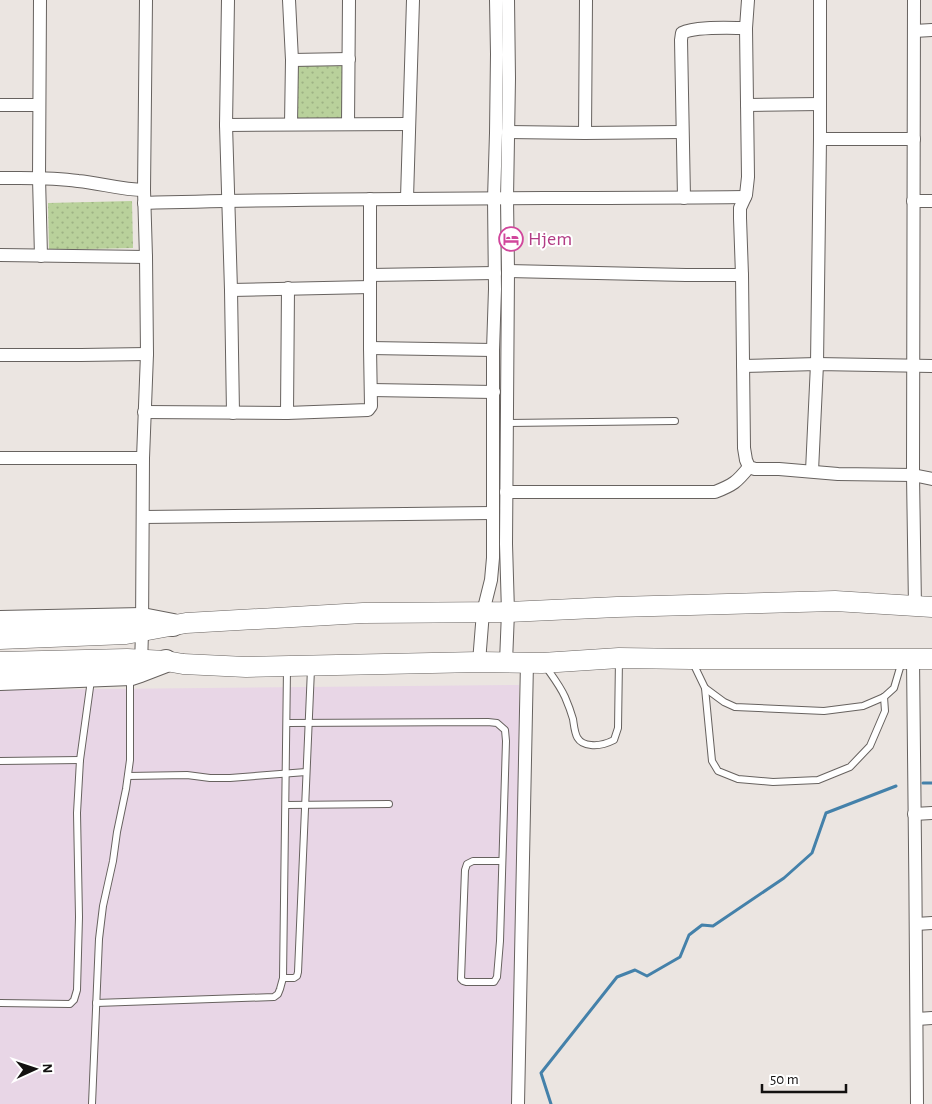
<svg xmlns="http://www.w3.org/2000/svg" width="932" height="1104" viewBox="0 0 932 1104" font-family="'Alegreya Sans',sans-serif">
  <defs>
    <pattern id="grass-dots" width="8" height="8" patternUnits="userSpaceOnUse" patternTransform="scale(1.25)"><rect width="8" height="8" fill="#b9d19b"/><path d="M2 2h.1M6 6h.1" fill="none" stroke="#9eb284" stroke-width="1.8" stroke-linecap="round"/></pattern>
  </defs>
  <rect width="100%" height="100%" fill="#ebe5e1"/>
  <path fill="#e8d6e6" d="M519,685L518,994L514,1104H0V690Z"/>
  <g fill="url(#grass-dots)">
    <rect x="297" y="63" width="50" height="59"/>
    <path d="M132,201L133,248L49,250L48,203Z"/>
  </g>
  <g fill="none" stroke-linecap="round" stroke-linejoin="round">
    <g stroke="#4481aa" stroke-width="3">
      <path d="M923,783H932"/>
      <path d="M551,1104L541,1073L617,977L635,970L647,976L680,957L689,935L702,925L713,926L784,878L812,853L826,813L896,786"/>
    </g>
    <g stroke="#67625f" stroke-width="8">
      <g id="lane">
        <path d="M507,423L675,421"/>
        <path d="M693,663L705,688L724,702L735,707L824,711L863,706L884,697L894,688L902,661"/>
        <path d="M546,667C553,677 560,686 565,697C568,704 571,712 573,719C575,732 575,744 591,745C600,746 606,744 614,740L618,728L619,659"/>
        <path d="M705,688L712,761L718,771L738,779L773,782L818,780L850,767L870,746L885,711L884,697"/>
        <path d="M287,723L488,722L497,723L505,730L506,741L500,941L497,977L494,982H466L463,981L461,979L465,870L467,864L473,861H502"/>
        <path d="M0,761L80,760"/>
        <path d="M128,776L187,775L210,778H230L306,772"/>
        <path d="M286,805L389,804"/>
        <path d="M283,978H294L297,976L298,972L311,669"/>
        <path d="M0,1003L70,1004L74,1000L77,990L79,917L77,813L80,760L91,680"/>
        <path d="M96,1003L274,997L278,994L280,989L283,978L287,669"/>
        <path d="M92,1104L99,939L103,906L113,861L117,832L126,789L130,760V678"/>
      </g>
    </g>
    <g stroke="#67625f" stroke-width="14">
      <g id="street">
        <path d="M40,0L39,178L41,256"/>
        <path d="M228,0L226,125L231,290L233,413"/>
        <path d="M289,0L292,60L291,124"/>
        <path d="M748,0L746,28L748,177L746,195L740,208V218L742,275L744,448L746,460L749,467L755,469H779L838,474L913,475L932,479"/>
        <path d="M914,0L913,475L915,607"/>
        <path d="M914,31L932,30"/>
        <path d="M292,60L349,59"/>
        <path d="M0,105H39"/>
        <path d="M747,105L820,104"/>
        <path d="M348,124L349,0"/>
        <path d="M226,125L408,124"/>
        <path d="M508,132L585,133L682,132"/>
        <path d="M585,133L586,0"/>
        <path d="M820,139H914"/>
        <path d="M0,178C26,178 52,177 78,181C100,183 122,190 144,190"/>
        <path d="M407,198L413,0"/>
        <path d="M684,198L681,40L682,33C695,26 730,28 746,28"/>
        <path d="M913,201H932"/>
        <path d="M144,203C345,197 545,199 745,197"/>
        <path d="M0,255L146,257"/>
        <path d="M508,271L686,275H742"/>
        <path d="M370,275L495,273"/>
        <path d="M231,290L370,287"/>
        <path d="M370,348L493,350"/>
        <path d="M0,355H81L147,354"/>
        <path d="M743,366L817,364L932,366"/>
        <path d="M371,390L494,392"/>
        <path d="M144,412L287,413L368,410L371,406L370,348V199"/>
        <path d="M287,413L288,288"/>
        <path d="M0,458H143"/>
        <path d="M812,471L817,364L820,139V0"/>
        <path d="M506,492H715C733,485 737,482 749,467"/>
        <path d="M143,517L492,513"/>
        <path d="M913,659C914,807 917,956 917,1104"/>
        <path d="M479,662L483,612L491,580L493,558V350L495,289L494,199L496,133L497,54L496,0"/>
        <path d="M506,662L508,612L506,544L508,271L507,198L509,78L508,0"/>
        <path d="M141,665L142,632L143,458L147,354L146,257L144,190L146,0"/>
        <path d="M914,814L932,813"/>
        <path d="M916,924L932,923"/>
        <path d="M917,1019L932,1018"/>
        <path d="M518,1104L527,662"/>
      </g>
    </g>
    <g stroke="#67625f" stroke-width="21">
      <g id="primary">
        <path d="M0,639L126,634L186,623L363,613L508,612L617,607L835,601L932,607"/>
        <path d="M0,662L127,659L166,661L183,664L246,667L479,662L542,663L619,658L691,659H932"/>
      </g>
    </g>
    <g stroke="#67625f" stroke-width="24">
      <g id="highway">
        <path d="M0,622L142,619L173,625"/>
        <path d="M0,679L131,674L140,671L166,661"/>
      </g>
    </g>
    <use href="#lane" stroke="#fff" stroke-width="6"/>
    <use href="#street" stroke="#fff" stroke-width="12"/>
    <use href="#primary" stroke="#fff" stroke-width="20"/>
    <use href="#highway" stroke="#fff" stroke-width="22"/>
  </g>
  <defs>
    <g id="hotel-ring" transform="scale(1.25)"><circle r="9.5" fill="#fff" stroke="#d1479c" stroke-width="1.5"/><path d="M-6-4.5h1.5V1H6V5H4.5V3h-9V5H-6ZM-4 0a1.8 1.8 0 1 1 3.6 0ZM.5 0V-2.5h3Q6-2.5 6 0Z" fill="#d1479c"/></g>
  </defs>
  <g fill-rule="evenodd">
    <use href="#hotel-ring" x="511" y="239"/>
  </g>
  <g text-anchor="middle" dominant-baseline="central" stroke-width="4" stroke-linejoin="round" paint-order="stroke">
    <g font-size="20" fill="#b23c85" stroke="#fff" text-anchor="start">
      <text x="528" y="239">Hjem</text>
    </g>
  </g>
  <g transform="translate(35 1069) rotate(87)" stroke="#ffffff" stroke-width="4" paint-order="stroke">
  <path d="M0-4L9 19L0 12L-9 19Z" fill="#131110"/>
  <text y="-8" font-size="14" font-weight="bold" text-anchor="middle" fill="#131110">N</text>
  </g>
  <path d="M762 1084v8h84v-8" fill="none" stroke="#131110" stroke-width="2.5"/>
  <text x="770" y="1084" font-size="15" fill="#131110" stroke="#ffffff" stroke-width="4" paint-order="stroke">50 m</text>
</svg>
